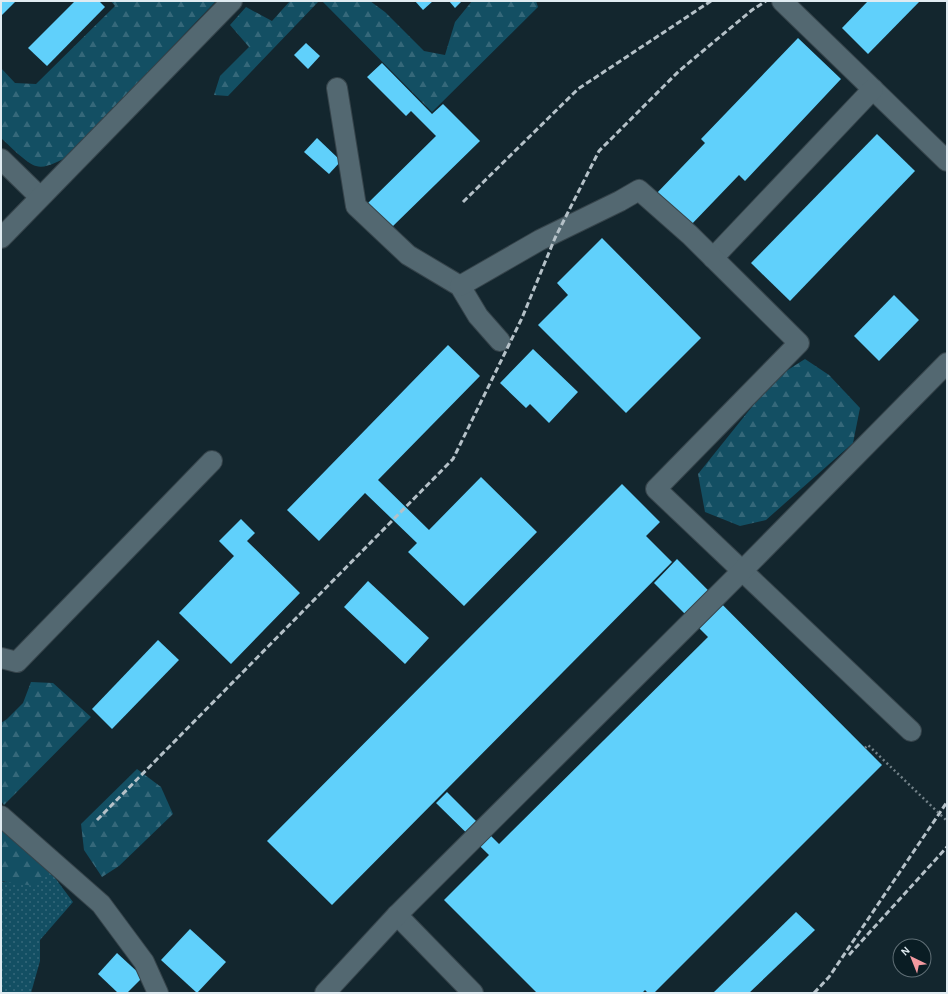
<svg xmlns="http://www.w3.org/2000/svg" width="948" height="994" viewBox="0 0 948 994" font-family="'Alegreya Sans',sans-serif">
  <defs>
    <pattern id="grass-dots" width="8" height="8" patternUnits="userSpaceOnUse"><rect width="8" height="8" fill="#134f63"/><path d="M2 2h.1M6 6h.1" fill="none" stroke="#35687a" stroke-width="1.8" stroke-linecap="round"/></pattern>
    <pattern id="forest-firs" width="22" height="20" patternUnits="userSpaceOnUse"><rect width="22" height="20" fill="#134f63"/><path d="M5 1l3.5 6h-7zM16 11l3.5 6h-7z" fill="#35687a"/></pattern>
  </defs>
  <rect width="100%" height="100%" fill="#13262e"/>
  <path fill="url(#grass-dots)" d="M50,871L73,902L40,940V961L31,993H1V881L4,882Z"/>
  <g fill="url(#forest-firs)">
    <path d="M111,1H216L67,157C59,161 46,169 36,166C27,164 9,145 1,138V68L15,83L36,84L115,6Z"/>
    <path d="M290,1H319L228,96L214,95L220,76L249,47L230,25L246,7L272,21Z"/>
    <path d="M322,1H370L385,12L424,51L445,55L455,22L472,1H536L538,7L432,112Z"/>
    <path d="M805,359L829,375L860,408L853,443L766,520L740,526L705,512L698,474L775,378Z"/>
    <path d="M31,682L53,683L91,717L4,805L1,801V723L7,719L23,703Z"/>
    <path d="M137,769L161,787L173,814L119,866L102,877L84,850L81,824Z"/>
    <path d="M1,828L50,871L34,886L1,881Z"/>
  </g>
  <g fill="#60d0fb">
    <path d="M1,1H16L1,16Z"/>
    <path d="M75,1H99L105,7L47,66L28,48Z"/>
    <path d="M415,1H433L423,10Z"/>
    <path d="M449,1H462L455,8Z"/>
    <path d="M868,1H920L868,54L842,28Z"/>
    <path d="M798,38L841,79L745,181L739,175L689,227L655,195L705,143L701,139Z"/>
    <path d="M306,43L320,56L308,69L294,55Z"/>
    <path d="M382,63L432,114L443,104L480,141L392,227L368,203L436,136L411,111L406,116L367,77Z"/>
    <path d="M877,134L915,171L790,301L751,263Z"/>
    <path d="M317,138L341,161L329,174L304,152Z"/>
    <path d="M602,238L701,338L626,413L538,325L568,295L557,283Z"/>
    <path d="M894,295L919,320L879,361L854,336Z"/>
    <path d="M448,345L480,376L378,480L429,530L481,477L537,532L464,606L408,552L417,543L365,493L319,541L287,510Z"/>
    <path d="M533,349L578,392L549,423L530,404L526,408L500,383Z"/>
    <path d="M622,484L660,522L646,536L672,562L332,905L267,841Z"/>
    <path d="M241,519L255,533L247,541L300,593L231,664L179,613L234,556L219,541Z"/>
    <path d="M677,559L882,765L654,993H648L645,990L642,993H537L444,900L489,855L436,803L447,792L499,844L708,637L654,583Z"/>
    <path d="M368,581L429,638L405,664L344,607Z"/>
    <path d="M158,640L179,660L112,729L92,709Z"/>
    <path d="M796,912L815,930L749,993H713Z"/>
    <path d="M190,929L226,962L197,993L161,960Z"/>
    <path d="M117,953L143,977L127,993H118L98,974Z"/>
  </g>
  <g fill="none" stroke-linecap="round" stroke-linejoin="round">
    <g stroke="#36444b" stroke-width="22">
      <g id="minor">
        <path d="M782,1L947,161"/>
        <path d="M337,88L356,206L408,255L460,286L478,316L500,341"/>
        <path d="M1,159L40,197"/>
        <path d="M1,238L232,1"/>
        <path d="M713,258L873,89"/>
        <path d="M460,286L540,240L620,201L639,190L690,235L799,343L656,489L911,731"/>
        <path d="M1,658L17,662L212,461"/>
        <path d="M1,816L101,904L144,962L158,993"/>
        <path d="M397,915L473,993"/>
        <path d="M325,993L397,915L742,571L947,363"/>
      </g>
    </g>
    <use href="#minor" stroke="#536871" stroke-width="20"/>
    <g stroke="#b5c1c8" stroke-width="3" stroke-dasharray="6 3" stroke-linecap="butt">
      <path d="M463,202L578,89L711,1"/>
      <path d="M97,820L453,459L522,318L555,238L599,151L679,71L752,10L766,1"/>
      <path d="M849,955L947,847"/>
      <path d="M814,993L829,977L947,802"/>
    </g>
    <path stroke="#738289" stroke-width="2.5" stroke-dasharray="2 3" stroke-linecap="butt" d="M865,748L868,745L947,821"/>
  </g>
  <rect width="948" height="994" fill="none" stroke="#e0ebf1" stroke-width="4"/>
  <g transform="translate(912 958) rotate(317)"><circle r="19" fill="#0a1d24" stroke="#606f76"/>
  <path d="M0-3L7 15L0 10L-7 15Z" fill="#f49aa0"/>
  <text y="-6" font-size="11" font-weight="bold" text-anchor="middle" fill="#e0ebf1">N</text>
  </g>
</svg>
